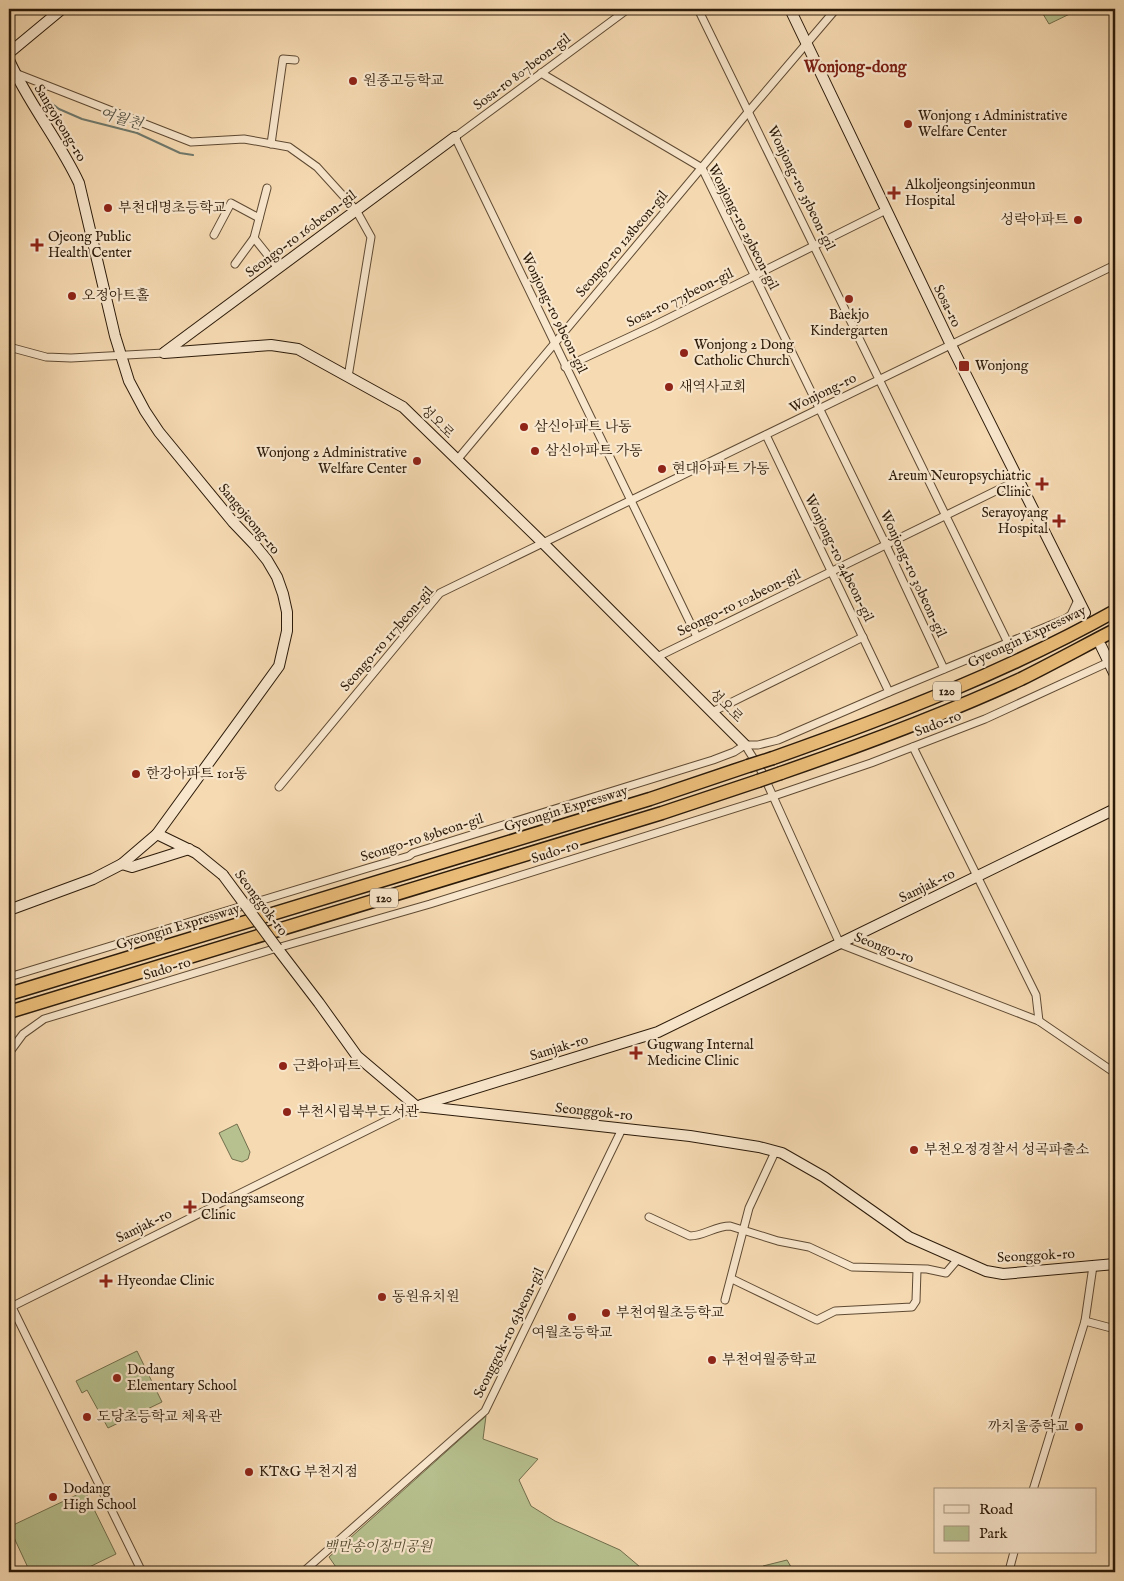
<svg xmlns="http://www.w3.org/2000/svg" width="1124" height="1581" viewBox="0 0 1124 1581" font-family="'IM FELL English','Noto Serif KR',serif">
  <rect width="100%" height="100%" fill="#f6dab2"/>
  <filter id="stains"><feTurbulence type="fractalNoise" baseFrequency=".004" numOctaves="4"/><feColorMatrix values="0 0 0 0 .2 0 0 0 0 .09 0 0 0 0 .02 0 0 0 .5 -.17"/></filter>
  <radialGradient id="worn" r=".72"><stop offset=".6" stop-color="#630" stop-opacity="0"/><stop offset="1" stop-color="#630" stop-opacity=".3"/></radialGradient>
  <g fill="#b7c18f" stroke="#716e4c">
    <path d="M1040,9H1080L1049,24Z"/>
    <path d="M237,1124L250,1152L248,1159L242,1162L232,1159L219,1133Z"/>
    <path d="M137,1351L162,1402L108,1428L87,1390L82,1393L76,1381Z"/>
    <path d="M486,1416L483,1439L538,1459L519,1480L531,1506L555,1521L620,1550L646,1572H336L338,1570L329,1557Z"/>
    <path d="M85,1491L116,1554L79,1572H30L9,1527Z"/>
    <path d="M787,1560L794,1572H758L763,1566Z"/>
  </g>
  <g fill="none" stroke-linecap="round" stroke-linejoin="round">
    <path stroke="#6f7a6e" stroke-width="2" d="M46,99L59,109L82,119L137,133L180,153L193,155"/>
    <g stroke="#5e4a33" stroke-width="9">
      <g id="street">
        <path d="M628,9L455,137L697,637"/>
        <path d="M698,9L1008,643"/>
        <path d="M15,73L191,142L244,139L289,147L317,167L356,210L371,237L348,377"/>
        <path d="M541,73L702,168L886,545L944,669"/>
        <path d="M271,144L283,59L295,60"/>
        <path d="M267,188L254,238L278,268"/>
        <path d="M214,235L231,203L259,218"/>
        <path d="M235,264L254,238"/>
        <path d="M9,347L46,357L71,358L164,353"/>
        <path d="M565,367L653,326L886,210"/>
        <path d="M766,435L889,692"/>
        <path d="M457,460L749,111L836,9"/>
        <path d="M657,657L1018,480"/>
        <path d="M712,712L863,637"/>
        <path d="M745,745L762,772L840,944L1039,1021L1115,1073"/>
        <path d="M745,745H758L778,740L889,692L1065,619L1071,615L1078,600"/>
        <path d="M913,747L1036,995L1039,1021"/>
        <path d="M279,787L440,593L1115,265"/>
        <path d="M9,977L368,868L409,856L413,853L713,760L734,752L745,745"/>
        <path d="M9,1053L23,1034L44,1019L277,948L430,904L774,796L871,763L985,719L1109,662"/>
        <path d="M649,1217L690,1236C704,1236 715,1226 730,1226L778,1241L809,1247L852,1267L927,1269L946,1273L958,1259"/>
        <path d="M732,1279L817,1320L835,1311L912,1307L916,1301L917,1270"/>
        <path d="M725,1300L749,1208L775,1152"/>
        <path d="M9,1301L142,1572"/>
        <path d="M9,1308L416,1106"/>
        <path d="M1085,1321L1115,1329"/>
        <path d="M1033,1490L1085,1321L1093,1266"/>
        <path d="M303,1572L485,1411L622,1129"/>
        <path d="M1012,1572L1010,1567L1014,1552"/>
      </g>
    </g>
    <g stroke="#2b1a09" stroke-width="12">
      <g id="secondary">
        <path d="M790,9L951,345L1085,613"/>
        <path d="M9,53L62,9"/>
        <path d="M9,60C28,103 59,140 79,183L115,336L129,381L145,411L159,432L233,522L254,544L267,560L277,577L283,594L287,612V631L279,666L157,834L122,864L93,879L9,910"/>
        <path d="M165,352L455,137"/>
        <path d="M164,353L271,345L298,349L403,407L543,543L745,745"/>
        <path d="M1101,646L1115,675"/>
        <path d="M157,834L196,853L223,875"/>
        <path d="M122,864L132,867L189,849"/>
        <path d="M277,948L319,1003L357,1056L416,1106L690,1136L759,1147L782,1153L824,1177L909,1237L986,1271L1003,1274L1115,1264"/>
        <path d="M421,1105L658,1032L1115,809"/>
      </g>
    </g>
    <g stroke="#2b1a09" stroke-width="15">
      <g id="highway">
        <path d="M773,758C889,717 1008,671 1115,611"/>
        <path d="M781,773C862,745 943,715 1021,679C1053,663 1084,646 1115,630"/>
        <path d="M9,994L650,799L748,766"/>
        <path d="M9,1012L662,813L758,781"/>
      </g>
    </g>
    <use href="#street" stroke="#f9e7cd" stroke-width="7"/>
    <use href="#secondary" stroke="#f9e7cd" stroke-width="10"/>
    <use href="#highway" stroke="#ebbd79" stroke-width="12"/>
    <g stroke="#2b1a09" stroke-width="12" stroke-linecap="butt">
      <path id="secondary-bridge" d="M223,875L277,948"/>
    </g>
    <g stroke="#2b1a09" stroke-width="15" stroke-linecap="butt">
      <g id="highway-bridge">
        <path d="M748,766L773,758"/>
        <path d="M758,781L781,773"/>
      </g>
    </g>
    <use href="#secondary-bridge" stroke="#f9e7cd" stroke-width="10"/>
    <use href="#highway-bridge" stroke="#ebbd79" stroke-width="12"/>
  </g>
  <g fill="#8f2418" stroke="#f9e7cd" stroke-width="2">
    <circle cx="353" cy="81" r="5"/>
    <circle cx="908" cy="124" r="5"/>
    <path d="M891.5 185.5h5v5h5v5h-5v5h-5v-5h-5v-5h5z"/>
    <circle cx="108" cy="208" r="5"/>
    <circle cx="1078" cy="220" r="5"/>
    <path d="M34.5 237.5h5v5h5v5h-5v5h-5v-5h-5v-5h5z"/>
    <circle cx="72" cy="296" r="5"/>
    <circle cx="849" cy="299" r="5"/>
    <circle cx="684" cy="353" r="5"/>
    <rect x="958" y="360" width="12" height="12" rx="2.5"/>
    <circle cx="669" cy="387" r="5"/>
    <circle cx="524" cy="427" r="5"/>
    <circle cx="535" cy="451" r="5"/>
    <circle cx="417" cy="461" r="5"/>
    <circle cx="662" cy="469" r="5"/>
    <path d="M1039.5 476.5h5v5h5v5h-5v5h-5v-5h-5v-5h5z"/>
    <path d="M1056.5 513.5h5v5h5v5h-5v5h-5v-5h-5v-5h5z"/>
    <circle cx="136" cy="774" r="5"/>
    <path d="M633.5 1045.5h5v5h5v5h-5v5h-5v-5h-5v-5h5z"/>
    <circle cx="283" cy="1066" r="5"/>
    <circle cx="287" cy="1112" r="5"/>
    <circle cx="914" cy="1150" r="5"/>
    <path d="M187.5 1199.5h5v5h5v5h-5v5h-5v-5h-5v-5h5z"/>
    <path d="M103.5 1273.5h5v5h5v5h-5v5h-5v-5h-5v-5h5z"/>
    <circle cx="382" cy="1297" r="5"/>
    <circle cx="606" cy="1313" r="5"/>
    <circle cx="572" cy="1317" r="5"/>
    <circle cx="712" cy="1360" r="5"/>
    <circle cx="117" cy="1378" r="5"/>
    <circle cx="87" cy="1417" r="5"/>
    <circle cx="1079" cy="1427" r="5"/>
    <circle cx="249" cy="1472" r="5"/>
    <circle cx="53" cy="1497" r="5"/>
  </g>
  <g text-anchor="middle" dominant-baseline="central" stroke-width="4.5" stroke-linejoin="round" paint-order="stroke">
    <g fill="#f9e7cd" stroke="#695844" stroke-width="1">
      <rect x="933" y="681.5" width="28" height="19" rx="4"/>
      <rect x="370" y="888.5" width="28" height="19" rx="4"/>
    </g>
    <g font-size="12" font-weight="bold" fill="#2b1a09">
      <text x="947" y="691">120</text>
      <text x="384" y="898">120</text>
    </g>
    <g font-size="14" fill="#2b1a09" stroke="#f9e7cd">
      <text transform="translate(522 72) rotate(-37)">Sosa-ro 807beon-gil</text>
      <text transform="translate(60 123) rotate(59)">Sangojeong-ro</text>
      <text transform="translate(801 188) rotate(64)">Wonjong-ro 35beon-gil</text>
      <text transform="translate(743 227) rotate(63)">Wonjong-ro 29beon-gil</text>
      <text transform="translate(301 234) rotate(-37)">Seongo-ro 160beon-gil</text>
      <text transform="translate(622 244) rotate(-50)">Seongo-ro 128beon-gil</text>
      <text transform="translate(680 298) rotate(-26)">Sosa-ro 775beon-gil</text>
      <text transform="translate(947 306) rotate(64)">Sosa-ro</text>
      <text transform="translate(554 313) rotate(64)">Wonjong-ro 9beon-gil</text>
      <text transform="translate(823 393) rotate(-26)">Wonjong-ro</text>
      <text transform="translate(437 422) rotate(45)">성오로</text>
      <text transform="translate(249 519) rotate(50)">Sangojeong-ro</text>
      <text transform="translate(839 558) rotate(64)">Wonjong-ro 24beon-gil</text>
      <text transform="translate(913 574) rotate(65)">Wonjong-ro 30beon-gil</text>
      <text transform="translate(739 603) rotate(-26)">Seongo-ro 102beon-gil</text>
      <text transform="translate(1027 637) rotate(-25)">Gyeongin Expressway</text>
      <text transform="translate(387 639) rotate(-49)">Seongo-ro 117beon-gil</text>
      <text transform="translate(726 706) rotate(45)">성오로</text>
      <text transform="translate(938 724) rotate(-21)">Sudo-ro</text>
      <text transform="translate(566 809) rotate(-17)">Gyeongin Expressway</text>
      <text transform="translate(422 838) rotate(-18)">Seongo-ro 89beon-gil</text>
      <text transform="translate(555 852) rotate(-18)">Sudo-ro</text>
      <text transform="translate(927 886) rotate(-26)">Samjak-ro</text>
      <text transform="translate(261 903) rotate(53)">Seonggok-ro</text>
      <text transform="translate(178 927) rotate(-17)">Gyeongin Expressway</text>
      <text transform="translate(884 948) rotate(21)">Seongo-ro</text>
      <text transform="translate(167 969) rotate(-17)">Sudo-ro</text>
      <text transform="translate(559 1048) rotate(-17)">Samjak-ro</text>
      <text transform="translate(594 1112) rotate(6)">Seonggok-ro</text>
      <text transform="translate(144 1226) rotate(-26)">Samjak-ro</text>
      <text transform="translate(1036 1256) rotate(-3)">Seonggok-ro</text>
      <text transform="translate(509 1333) rotate(-64)">Seonggok-ro 63beon-gil</text>
    </g>
    <g font-size="14" fill="#2b1a09" stroke="#f9e7cd" text-anchor="start">
      <text x="363" y="81">원종고등학교</text>
      <text x="918" y="116">Wonjong 1 Administrative<tspan x="918" dy="16">Welfare Center</tspan></text>
      <text x="905" y="185">Alkoljeongsinjeonmun<tspan x="905" dy="16">Hospital</tspan></text>
      <text x="118" y="208">부천대명초등학교</text>
      <text x="1068" y="220" text-anchor="end">성락아파트</text>
      <text x="48" y="237">Ojeong Public<tspan x="48" dy="16">Health Center</tspan></text>
      <text x="82" y="296">오정아트홀</text>
      <text x="849" y="315" text-anchor="middle">Baekjo<tspan x="849" dy="16">Kindergarten</tspan></text>
      <text x="694" y="345">Wonjong 2 Dong<tspan x="694" dy="16">Catholic Church</tspan></text>
      <text x="975" y="366">Wonjong</text>
      <text x="679" y="387">새역사교회</text>
      <text x="534" y="427">삼신아파트 나동</text>
      <text x="545" y="451">삼신아파트 가동</text>
      <text x="407" y="453" text-anchor="end">Wonjong 2 Administrative<tspan x="407" dy="16">Welfare Center</tspan></text>
      <text x="672" y="469">현대아파트 가동</text>
      <text x="1031" y="476" text-anchor="end">Areum Neuropsychiatric<tspan x="1031" dy="16">Clinic</tspan></text>
      <text x="1048" y="513" text-anchor="end">Serayoyang<tspan x="1048" dy="16">Hospital</tspan></text>
      <text x="146" y="774">한강아파트 101동</text>
      <text x="647" y="1045">Gugwang Internal<tspan x="647" dy="16">Medicine Clinic</tspan></text>
      <text x="293" y="1066">근화아파트</text>
      <text x="297" y="1112">부천시립북부도서관</text>
      <text x="924" y="1150">부천오정경찰서 성곡파출소</text>
      <text x="201" y="1199">Dodangsamseong<tspan x="201" dy="16">Clinic</tspan></text>
      <text x="117" y="1281">Hyeondae Clinic</text>
      <text x="392" y="1297">동원유치원</text>
      <text x="616" y="1313">부천여월초등학교</text>
      <text x="572" y="1333" text-anchor="middle">여월초등학교</text>
      <text x="722" y="1360">부천여월중학교</text>
      <text x="127" y="1370">Dodang<tspan x="127" dy="16">Elementary School</tspan></text>
      <text x="97" y="1417">도당초등학교 체육관</text>
      <text x="1069" y="1427" text-anchor="end">까치울중학교</text>
      <text x="259" y="1472">KT&amp;G 부천지점</text>
      <text x="63" y="1489">Dodang<tspan x="63" dy="16">High School</tspan></text>
    </g>
    <g font-size="14" font-style="italic" fill="#554c31" stroke="#f9e7cd">
      <text x="378" y="1547">백만송이장미공원</text>
    </g>
    <g font-size="15" font-style="italic" fill="#535244" stroke="#f9e7cd">
      <text transform="translate(121 119) rotate(16)">여월천</text>
    </g>
    <g font-size="16" font-weight="bold" fill="#7a1f14" stroke="#f9e7cd">
      <text x="855" y="68">Wonjong-dong</text>
    </g>
  </g>
  <rect width="1124" height="1581" fill="none" stroke="#f6dab2" stroke-width="30"/>
  <rect x="10" y="10" width="1104" height="1561" fill="none" stroke="#2b1a09" stroke-width="2.5"/>
  <rect x="15" y="15" width="1094" height="1551" fill="none" stroke="#2b1a09"/>
  <rect x="934" y="1488" width="162" height="65" fill="#f9e7cd" stroke="#a7957f"/>
  <rect x="944" y="1505" width="25" height="8" fill="#f9e7cd" stroke="#a7957f"/>
  <text x="979" y="1514" font-size="15" fill="#2b1a09">Road</text>
  <rect x="944" y="1526" width="25" height="15" fill="#b7c18f" stroke="#a7957f"/>
  <text x="979" y="1538" font-size="15" fill="#2b1a09">Park</text>
  <rect width="100%" height="100%" filter="url(#stains)"/>
  <rect width="100%" height="100%" fill="url(#worn)"/>
</svg>
